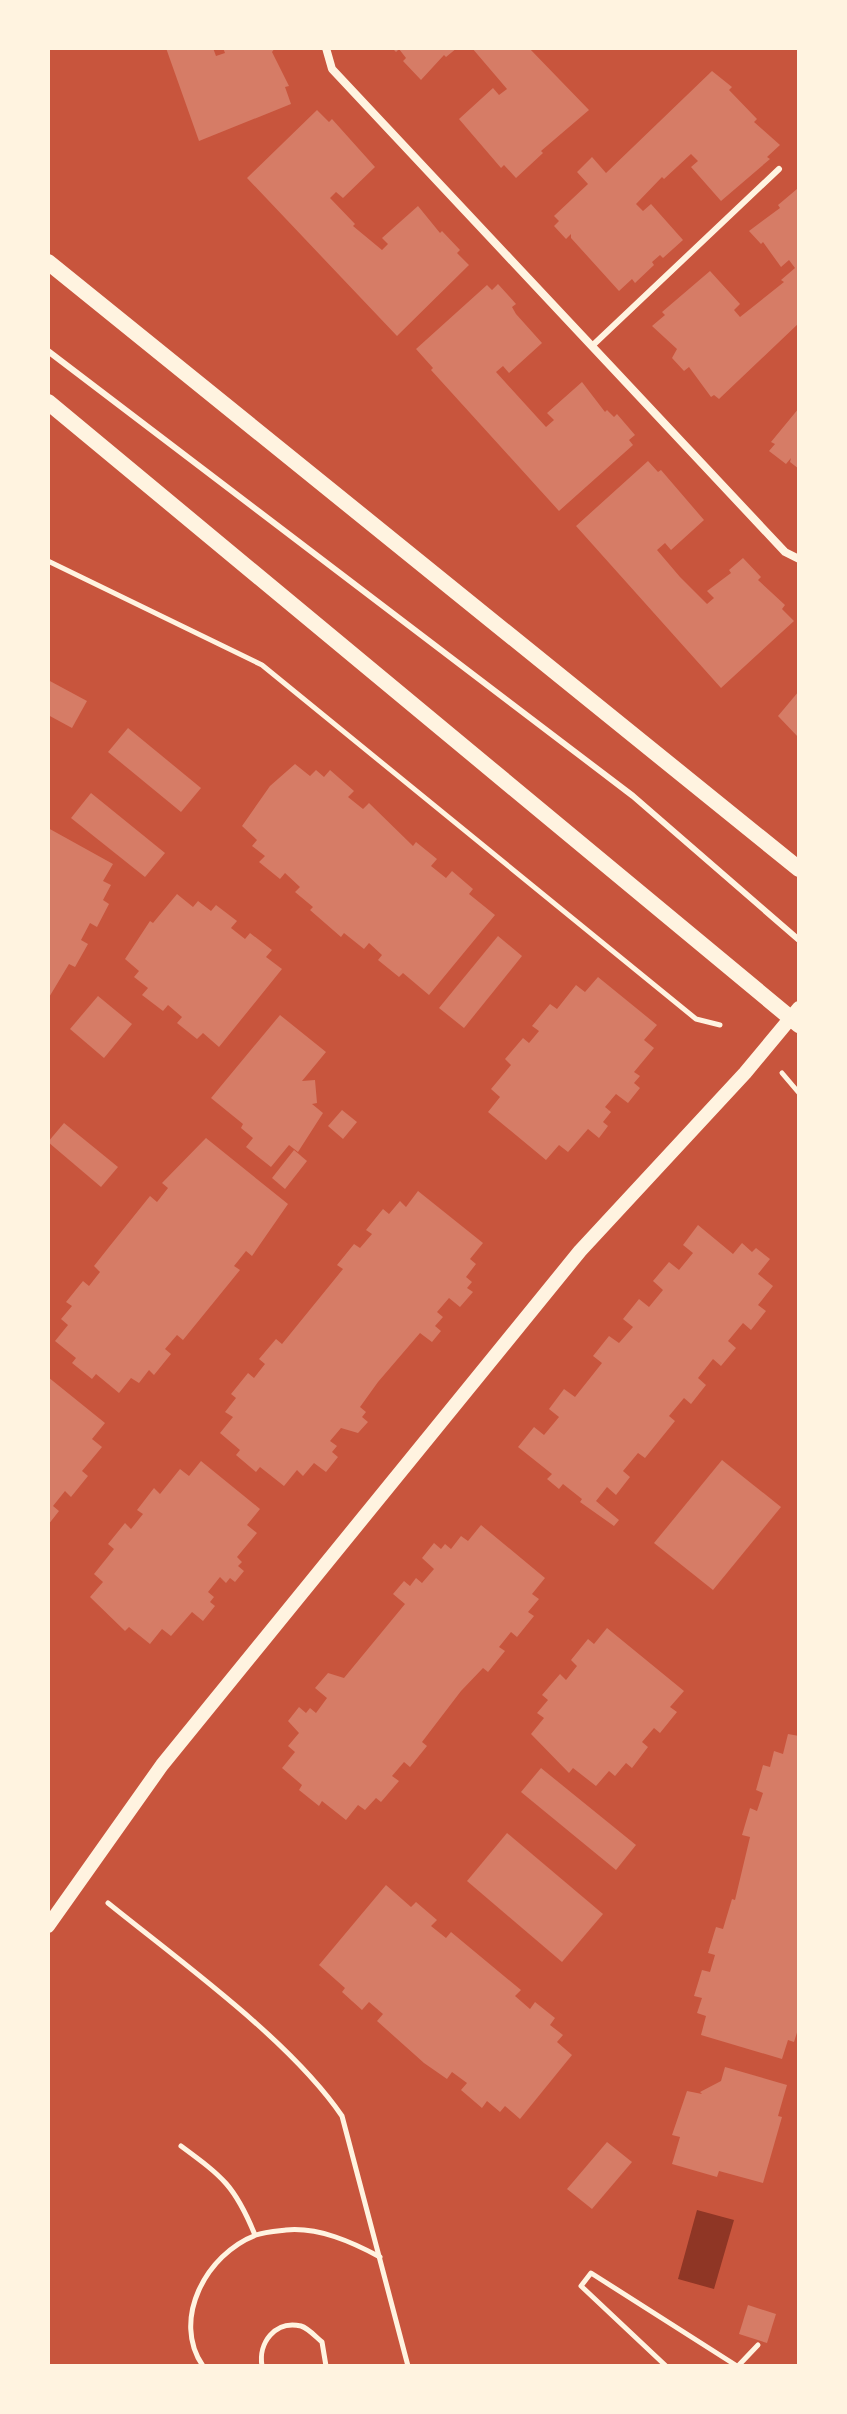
<svg xmlns="http://www.w3.org/2000/svg" width="847" height="2414" viewBox="0 0 847 2414" font-family="'PT Sans',sans-serif">
  <rect width="100%" height="100%" fill="#c8553d"/>
  <path fill="#8f3625" d="M697,2210L734,2220L714,2289L678,2279Z"/>
  <g fill="#d67c66">
    <path d="M166,48H213L216,56L225,53L223,48H275L272,52L289,86L285,87L291,104L199,141Z"/>
    <path d="M392,48H457L446,57L444,55L421,80L403,61L406,58L399,49L396,52Z"/>
    <path d="M472,48H529L589,110L541,151L543,153L516,178L504,165L501,168L459,119L493,88L499,95L507,89Z"/>
    <path d="M712,71L732,87L729,90L757,119L754,122L780,145L767,157L770,159L721,201L691,167L698,161L691,154L664,179L662,177L636,204L643,211L651,204L683,240L663,258L660,255L652,262L654,265L635,283L632,279L619,291L571,238V234L566,239L554,226L559,221L554,216L588,184L577,172L592,157L606,173Z"/>
    <path d="M317,110L329,122L332,119L375,167L343,198L336,192L330,198L355,224L353,226L382,250L388,244L382,238L418,206L440,233L442,231L460,250L457,253L469,265L397,336L247,178Z"/>
    <path d="M797,189L799,323L719,399L714,395L711,397L689,367L684,371L672,358L677,349L652,326L665,315L662,312L710,271L740,304L734,310L740,317L784,282L781,280L795,268L789,260L781,267L763,242L761,244L749,231L780,208L778,205Z"/>
    <path d="M498,284L516,304L512,307L516,314L542,343L509,373L503,366L496,372L546,427L554,420L547,413L582,382L605,412L607,410L614,417L617,414L635,435L629,440L633,445L559,511L431,370L433,368L416,349L487,285L492,290Z"/>
    <path d="M799,408V469L790,462L791,458L786,464L769,451L775,444L771,442Z"/>
    <path d="M648,461L658,472L661,470L704,520L671,550L665,543L657,550L680,577L707,604L714,598L707,591L731,573L729,570L743,558L761,577L758,580L785,605L782,609L794,621L721,688L576,526Z"/>
    <path d="M48,680L87,701L72,728L48,715Z"/>
    <path d="M799,691V738L778,716Z"/>
    <path d="M128,728L201,788L181,812L108,752Z"/>
    <path d="M295,764L310,776L316,770L324,777L330,770L354,791L348,797L363,809L369,803L413,846L416,842L437,859L431,866L446,878L452,871L473,889L469,894L495,915L429,995L403,973L399,977L378,960L382,955L369,943L364,949L344,933L341,937L310,910L313,907L295,892L300,887L285,873L280,879L259,862L265,856L252,846L257,840L242,826L270,786Z"/>
    <path d="M91,793L165,853L145,877L71,818Z"/>
    <path d="M48,828L113,864L103,881L111,885L103,900L109,904L97,927L90,923L81,940L88,944L75,967L69,964L48,999Z"/>
    <path d="M177,894L193,907L198,901L211,911L216,905L237,921L231,928L245,939L250,933L272,950L266,957L282,969L219,1047L203,1033L197,1039L177,1023L182,1017L168,1005L163,1011L142,995L148,988L134,977L139,971L125,959L150,921L153,923Z"/>
    <path d="M498,936L522,956L464,1028L439,1008Z"/>
    <path d="M598,977L657,1025L644,1040L654,1048L634,1072L640,1076L634,1083L640,1088L628,1103L616,1094L605,1107L611,1112L603,1122L608,1126L599,1138L588,1129L568,1152L559,1145L546,1160L488,1112L500,1097L491,1089L511,1065L505,1059L523,1038L529,1043L539,1031L532,1026L550,1004L557,1009L576,985L585,992Z"/>
    <path d="M98,996L132,1024L104,1058L70,1029Z"/>
    <path d="M280,1015L326,1052L302,1081L315,1080L317,1103L312,1104L323,1113L298,1152L289,1145L271,1167L246,1147L253,1138L241,1128L243,1124L211,1098Z"/>
    <path d="M342,1110L357,1122L343,1139L328,1126Z"/>
    <path d="M64,1123L118,1167L101,1187L48,1142Z"/>
    <path d="M206,1138L288,1204L252,1256L246,1251L234,1266L240,1270L183,1340L177,1335L165,1349L171,1354L154,1375L149,1370L139,1383L131,1378L119,1393L96,1374L92,1379L72,1363L76,1358L55,1341L68,1325L61,1319L72,1306L66,1302L83,1281L89,1286L100,1272L94,1266L109,1247L150,1196L157,1202L168,1188L162,1183Z"/>
    <path d="M294,1150L307,1161L285,1189L272,1178Z"/>
    <path d="M418,1191L483,1243L470,1259L476,1264L466,1277L472,1282L467,1288L473,1292L460,1307L449,1298L437,1312L443,1317L435,1326L441,1331L432,1342L420,1333L378,1382L360,1407L366,1412L362,1417L368,1422L358,1433L341,1428L330,1441L337,1446L332,1452L338,1457L326,1472L314,1463L303,1476L297,1470L284,1486L260,1467L256,1472L236,1455L240,1450L220,1433L233,1417L225,1412L236,1398L231,1394L248,1373L254,1378L265,1364L259,1359L276,1339L282,1344L343,1269L337,1265L354,1244L360,1248L372,1234L366,1230L383,1209L389,1214L400,1201L406,1207Z"/>
    <path d="M698,1225L733,1254L742,1243L752,1252L756,1248L770,1259L758,1274L773,1286L758,1305L766,1311L751,1330L743,1323L728,1341L736,1348L721,1366L713,1359L698,1378L706,1385L691,1404L684,1398L669,1416L675,1421L645,1458L638,1453L623,1471L630,1477L616,1495L607,1487L596,1501L619,1520L614,1526L580,1502L582,1499L563,1484L559,1489L547,1479L552,1474L518,1447L534,1427L544,1435L559,1417L549,1409L564,1389L575,1397L602,1363L593,1356L609,1336L619,1343L633,1327L623,1319L639,1299L649,1307L663,1290L653,1281L669,1262L679,1270L693,1253L683,1245Z"/>
    <path d="M48,1377L105,1423L92,1439L102,1447L82,1471L88,1476L71,1497L65,1491L53,1506L59,1511L48,1525Z"/>
    <path d="M722,1460L781,1507L713,1590L654,1543Z"/>
    <path d="M201,1461L260,1509L247,1525L257,1533L237,1557L242,1562L238,1566L244,1571L235,1582L230,1578L226,1583L220,1577L208,1592L214,1597L210,1602L215,1606L203,1621L192,1612L171,1636L162,1629L150,1644L129,1627L125,1631L90,1597L103,1582L94,1574L114,1549L108,1544L125,1523L131,1529L143,1514L137,1510L154,1488L160,1494L180,1469L189,1476Z"/>
    <path d="M481,1525L545,1578L532,1594L539,1599L528,1612L534,1616L517,1637L511,1632L499,1647L505,1651L488,1672L483,1668L461,1691L422,1742L427,1746L410,1767L404,1762L392,1776L399,1781L381,1802L376,1798L365,1810L358,1805L346,1820L322,1801L319,1806L299,1790L302,1785L282,1768L295,1752L288,1746L299,1733L288,1721L299,1707L306,1713L310,1708L316,1713L327,1698L315,1688L328,1673L344,1678L405,1604L393,1594L404,1581L410,1586L416,1578L422,1583L434,1569L422,1558L434,1543L441,1549L445,1544L451,1549L461,1536L468,1541Z"/>
    <path d="M607,1628L684,1691L670,1707L677,1712L660,1733L654,1728L642,1742L648,1747L632,1768L626,1763L615,1776L609,1771L596,1786L573,1768L569,1773L531,1734L544,1718L537,1713L548,1700L542,1695L560,1674L566,1680L577,1666L571,1660L588,1639L594,1644Z"/>
    <path d="M788,1734L799,1736V2026L794,2042L788,2040L782,2059L701,2035L706,2016L697,2013L702,1998L694,1996L702,1970L710,1972L715,1955L708,1953L716,1927L723,1929L732,1899L735,1900L750,1837L742,1835L750,1808L757,1811L763,1793L756,1790L763,1765L770,1767L774,1751L783,1754Z"/>
    <path d="M541,1768L636,1845L616,1870L521,1792Z"/>
    <path d="M507,1833L603,1914L562,1962L467,1881Z"/>
    <path d="M386,1885L411,1907L416,1902L437,1920L431,1926L446,1938L451,1932L521,1990L515,1996L530,2009L535,2002L555,2018L550,2025L563,2035L557,2042L572,2055L520,2119L505,2106L500,2112L487,2101L482,2108L461,2090L467,2083L452,2072L447,2079L424,2063L377,2021L383,2014L369,2002L362,2010L342,1992L345,1988L319,1965Z"/>
    <path d="M725,2067L787,2085L778,2116L782,2117L763,2183L719,2171L717,2177L672,2164L680,2137L672,2135L687,2091L702,2094L700,2092L721,2081Z"/>
    <path d="M607,2142L632,2162L592,2209L567,2189Z"/>
    <path d="M748,2305L776,2314L767,2343L739,2334Z"/>
  </g>
  <g fill="none" stroke-linecap="round" stroke-linejoin="round">
    <g stroke="#fff3e0" stroke-width="5">
      <path d="M48,561L262,665L696,1019L720,1025"/>
      <path d="M782,1073L799,1093"/>
      <path d="M108,1903C181,1962 290,2040 342,2116L408,2366"/>
      <path d="M181,2146C223,2177 235,2186 255,2235"/>
      <path d="M203,2366C171,2320 206,2254 256,2235C264,2232 277,2231 286,2230C319,2227 352,2242 380,2257"/>
      <path d="M262,2366C258,2343 275,2320 301,2326C308,2328 316,2337 322,2342L326,2366"/>
      <path d="M666,2366L581,2286L591,2273L737,2366"/>
      <path d="M738,2366L758,2345"/>
    </g>
    <g stroke="#fff3e0" stroke-width="6">
      <path d="M592,346L779,169"/>
      <path d="M48,351L633,796L799,940"/>
    </g>
    <path stroke="#fff3e0" stroke-width="8" d="M326,48L332,69L785,552L799,559"/>
    <path stroke="#fff3e0" stroke-width="14" d="M48,1926L162,1765L580,1251L745,1073L799,1008"/>
    <g stroke="#fff3e0" stroke-width="16">
      <path d="M48,262L799,869"/>
      <path d="M48,402L799,1025"/>
    </g>
  </g>
  <rect width="847" height="2414" fill="none" stroke="#fff3e0" stroke-width="100"/>
</svg>
